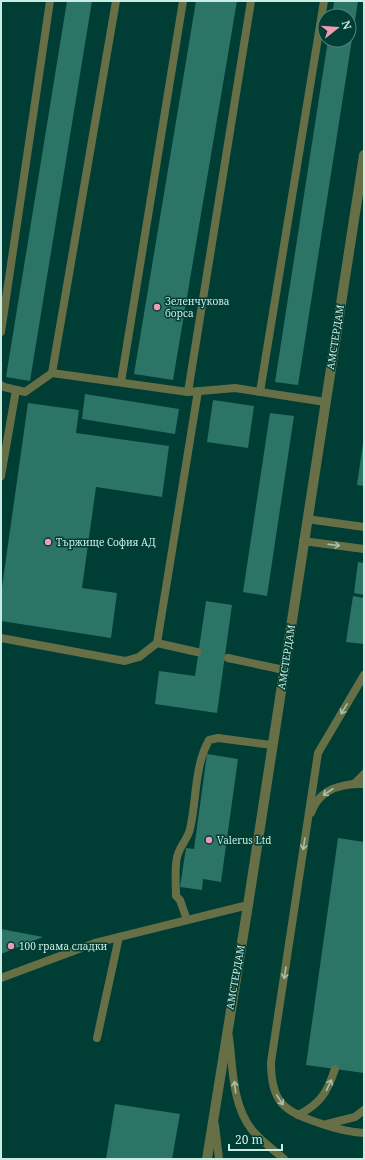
<svg xmlns="http://www.w3.org/2000/svg" width="365" height="1160" viewBox="0 0 365 1160" font-family="'Noto Serif',serif">
  <rect width="100%" height="100%" fill="#003d34"/>
  <g fill="#2c7466">
    <path d="M67,1H92L30,381L6,377Z"/>
    <path d="M196,1H237L173,380L134,374Z"/>
    <path d="M334,1H358L298,385L275,382L328,40H349V16H332Z"/>
    <path d="M85,394L179,409L175,434L82,419Z"/>
    <path d="M213,400L254,406L248,448L207,442Z"/>
    <path d="M28,403L79,410L76,433L169,446L162,497L96,487L82,588L117,593L111,638L1,621V594Z"/>
    <path d="M270,413L294,416L267,596L243,592Z"/>
    <path d="M363,443H364V486L357,485Z"/>
    <path d="M358,562L364,563V595L354,593Z"/>
    <path d="M353,596L364,598V644L346,642Z"/>
    <path d="M206,601L232,605L217,713L155,704L159,671L195,676Z"/>
    <path d="M207,754L238,759L221,882L203,879L202,890L180,887L186,848L194,849Z"/>
    <path d="M338,838L364,842V1073L306,1065Z"/>
    <path d="M1,929L43,937L1,954Z"/>
    <path d="M115,1104L180,1114L172,1159H106Z"/>
  </g>
  <g fill="none" stroke-linecap="round" stroke-linejoin="round">
    <g stroke="#666f46" stroke-width="8">
      <path d="M116,1L52,373L188,392L235,388L325,402"/>
      <path d="M1,332L50,1"/>
      <path d="M121,382L183,1"/>
      <path d="M1,385L4,387L25,392L52,373"/>
      <path d="M188,392L251,1"/>
      <path d="M260,392L324,1"/>
      <path d="M1,476L16,390"/>
      <path d="M307,519L364,527"/>
      <path d="M303,541L364,549"/>
      <path d="M1,638L125,661L139,657L157,643L197,652"/>
      <path d="M157,643L198,391"/>
      <path d="M228,658L284,670"/>
      <path d="M364,675L318,753L271,1062C271,1102 283,1111 319,1123C333,1128 349,1132 364,1133"/>
      <path d="M355,783L364,774"/>
      <path d="M311,813C319,789 342,783 364,784"/>
      <path d="M187,920L180,900L176,896C176,885 174,863 178,854C181,845 188,838 190,829C197,799 194,767 209,740L218,738L272,745"/>
      <path d="M1,978L95,943L248,905"/>
      <path d="M229,1037C233,1068 232,1105 252,1130C261,1141 274,1150 284,1159"/>
      <path d="M97,1038L119,937"/>
      <path d="M298,1115C320,1104 327,1093 335,1069"/>
      <path d="M327,1124L355,1117L364,1110"/>
      <path d="M215,1125L219,1159"/>
    </g>
    <path stroke="#666f46" stroke-width="10" d="M207,1159L248,905L364,155"/>
  </g>
  <defs><path id="oneway-shaft" d="M-6 0H5M1.5-3L5.5 0L1.5 3" fill="none" stroke-width="1.6" stroke-linecap="round" stroke-linejoin="round"/></defs>
  <g stroke="#a6c0ac">
    <use href="#oneway-shaft" transform="translate(334 545) rotate(7)"/>
    <use href="#oneway-shaft" transform="translate(344 709) rotate(121)"/>
    <use href="#oneway-shaft" transform="translate(328 792) rotate(147)"/>
    <use href="#oneway-shaft" transform="translate(304 844) rotate(99)"/>
    <use href="#oneway-shaft" transform="translate(285 973) rotate(99)"/>
    <use href="#oneway-shaft" transform="translate(329 1085) rotate(-65)"/>
    <use href="#oneway-shaft" transform="translate(235 1087) rotate(-97)"/>
    <use href="#oneway-shaft" transform="translate(280 1100) rotate(57)"/>
  </g>
  <g fill="#f09ab6" stroke="#003d34" stroke-width="1.5">
    <circle cx="157" cy="307" r="4"/>
    <circle cx="48" cy="542" r="4"/>
    <circle cx="209" cy="840" r="4"/>
    <circle cx="11" cy="946" r="4"/>
  </g>
  <g text-anchor="middle" dominant-baseline="central" stroke-width="3" stroke-linejoin="round" paint-order="stroke">
    <g font-size="10" fill="#c9ece3" stroke="#003d34" text-anchor="start">
      <text x="165" y="301">Зеленчукова<tspan x="165" dy="12">борса</tspan></text>
      <text x="56" y="542">Тържище София АД</text>
      <text x="217" y="840">Valerus Ltd</text>
      <text x="19" y="946">100 грама сладки</text>
    </g>
    <g font-size="10" fill="#c9ece3" stroke="#003d34">
      <text transform="translate(335 337) rotate(-81)">АМСТЕРДАМ</text>
      <text transform="translate(286 657) rotate(-81)">АМСТЕРДАМ</text>
      <text transform="translate(235 977) rotate(-80)">АМСТЕРДАМ</text>
    </g>
  </g>
  <rect width="365" height="1160" fill="none" stroke="#c9ece3" stroke-width="4"/>
  <g transform="translate(337 28) rotate(73)"><circle r="19" fill="#003d34" stroke="#50837a"/>
  <path d="M0-3L7 15L0 10L-7 15Z" fill="#f09ab6"/>
  <text y="-6" font-size="11" font-weight="bold" text-anchor="middle" fill="#c9ece3">N</text>
  </g>
  <path d="M229 1144v6h53v-6" fill="none" stroke="#c9ece3" stroke-width="2"/>
  <text x="235" y="1144" font-size="12" fill="#c9ece3" stroke="#003d34" stroke-width="3" paint-order="stroke">20 m</text>
</svg>
